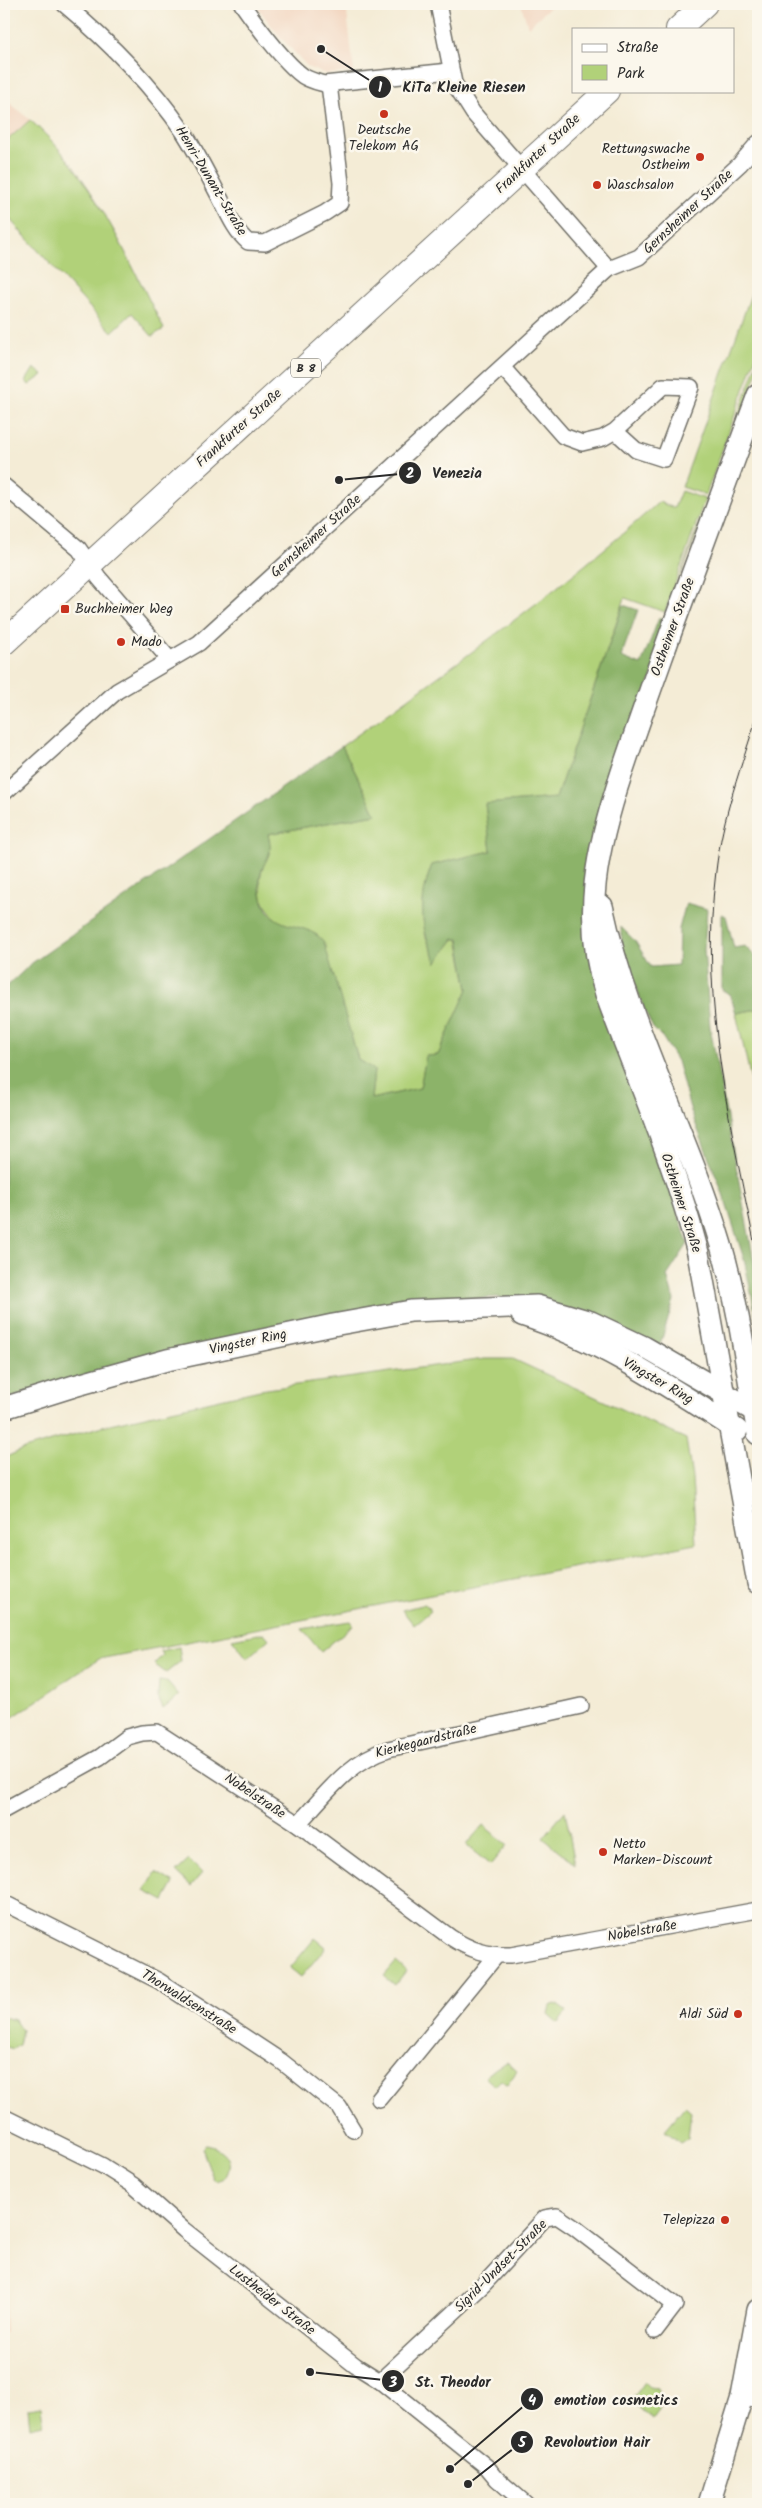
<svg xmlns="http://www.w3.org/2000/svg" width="762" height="2508" viewBox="0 0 762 2508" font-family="Kalam,sans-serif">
  <rect width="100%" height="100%" fill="#fbf7ec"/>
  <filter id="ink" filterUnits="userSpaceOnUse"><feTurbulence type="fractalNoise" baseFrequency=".02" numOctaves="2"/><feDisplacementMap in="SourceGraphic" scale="10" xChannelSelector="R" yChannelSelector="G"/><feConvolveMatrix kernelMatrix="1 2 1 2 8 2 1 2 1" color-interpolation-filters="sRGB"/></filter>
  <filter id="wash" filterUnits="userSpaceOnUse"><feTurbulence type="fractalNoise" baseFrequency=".0096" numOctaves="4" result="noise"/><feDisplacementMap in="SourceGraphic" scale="20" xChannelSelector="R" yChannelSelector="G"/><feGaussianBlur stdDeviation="1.12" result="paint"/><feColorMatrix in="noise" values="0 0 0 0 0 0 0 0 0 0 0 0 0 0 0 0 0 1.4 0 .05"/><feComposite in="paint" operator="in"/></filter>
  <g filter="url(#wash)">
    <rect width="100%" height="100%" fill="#f4ecd6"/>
    <g fill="#f2d4be">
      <path d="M255,4H346L354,72L326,74L309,68L280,37Z"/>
      <path d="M521,4H553L528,27Z"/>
      <path d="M4,98L30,120L4,143Z"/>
      <path d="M4,2242L6,2333H4Z"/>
    </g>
    <g fill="#b1d179" stroke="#6e7e52">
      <path d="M30,120C93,174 126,256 164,329L152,336L132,313L112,332L4,213V143Z"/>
      <path d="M758,275V351L706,495L682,487Z"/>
      <path d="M758,361V371L667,613Z"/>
      <path d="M34,368L43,375L29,385L26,381Z"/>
      <path d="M681,491L705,499L665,612L625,598L556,798L485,804L491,851L432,865C423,888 420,913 426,937C429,946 434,953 436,962L454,939H458L468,989L438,1055L426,1056L420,1088L371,1099L374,1070L358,1059L326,953V946L317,935L277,921L266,906L262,898L260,879L263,865L270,851L268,834L376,814L342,746C450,668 560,591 659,502L674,508Z"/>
      <path d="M758,1009V1111L736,1013Z"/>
      <path d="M484,1359H513L686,1439L692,1478L696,1544L99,1659L4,1723V1458L24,1449L110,1424L260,1390Z"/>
      <path d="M745,1473L754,1477L758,1501V1543Z"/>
      <path d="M425,1604L431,1611L414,1625L402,1610Z"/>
      <path d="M350,1621L353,1625L321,1652L302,1629Z"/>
      <path d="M264,1633L269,1639L247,1658L232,1639Z"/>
      <path d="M179,1647L181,1661L166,1673L154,1664L163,1655L161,1651Z"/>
      <path d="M159,1681L167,1682L179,1696L163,1709L158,1697Z"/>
      <path d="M565,1811L575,1864L543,1838Z"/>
      <path d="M483,1825L507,1845L490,1865L466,1845Z"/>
      <path d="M189,1860L202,1873L191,1886L176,1872Z"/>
      <path d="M156,1872L174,1883L164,1901L145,1891Z"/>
      <path d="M315,1938L326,1947L301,1977L290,1968Z"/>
      <path d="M396,1962L406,1971L395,1985L384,1976Z"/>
      <path d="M556,2004L567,2012L558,2023L548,2014L550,2006Z"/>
      <path d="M4,2017L14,2020L22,2030L19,2045L13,2049L4,2046Z"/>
      <path d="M507,2062L517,2071L507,2085L501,2080L495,2086L485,2077L496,2068Z"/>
      <path d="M685,2106L691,2111L688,2138L680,2143L665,2130Z"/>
      <path d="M206,2145C224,2148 235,2161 224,2178L216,2181L213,2178L202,2148Z"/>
      <path d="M645,2382L650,2387L657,2388C660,2394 657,2400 660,2406L652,2419L631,2401Z"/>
      <path d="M41,2406L43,2424L30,2427L28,2408Z"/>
    </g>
    <g fill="#8cb369" stroke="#5c6f4a">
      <path d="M623,605L638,610L621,657L641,665L659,618L669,621L587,881L672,1194L688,1244L667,1276L674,1300L660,1345L498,1297L427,1302L4,1399V989L32,963L342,746L376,814L268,834C269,839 271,845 270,849C269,862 257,868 260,889C267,937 305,917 324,942L358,1059L374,1070L371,1099L420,1088L426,1056L438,1055L468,989L459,939H454L436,963C435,954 429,947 427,938C419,913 423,888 432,865L491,851L485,804L556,798Z"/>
      <path d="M686,903L707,909L704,949L710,1027L758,1283V1326L744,1259L723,1194L691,1112L677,1061L663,1038L653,1028L644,1009L622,947L621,927L635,941L651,967L678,965L679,929Z"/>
      <path d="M722,914L726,916L734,948L745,946L758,959V1009L736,1013L730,994L722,990Z"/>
    </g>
  </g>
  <g filter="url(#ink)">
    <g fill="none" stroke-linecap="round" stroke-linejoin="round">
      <g stroke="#716f67" stroke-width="18">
        <g id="street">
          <path d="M64,4C108,41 150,83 183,131C196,151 207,173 218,194C227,211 234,230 248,242L265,243L325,213L340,203L341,183L329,84"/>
          <path d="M242,4C256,24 284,62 303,76C309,80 317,82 324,84L450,71"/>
          <path d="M438,4L454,83L473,113L609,269"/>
          <path d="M503,368L563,436L582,443L603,438L615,431L663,386L691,387L664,459L636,450L615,431"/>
          <path d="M4,486L79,549L99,578L170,660"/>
          <path d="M4,793L117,691L199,643L609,269L639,257L740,164L758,143"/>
          <path d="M4,1810L100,1757L127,1737L142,1733L157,1732L298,1824L450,1937C470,1950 488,1956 511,1955L758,1910"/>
          <path d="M298,1824C326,1794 348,1762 388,1749L581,1706"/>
          <path d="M4,1903L159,1981L231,2028L281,2061L339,2107L353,2130"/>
          <path d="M379,2099L496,1956"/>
          <path d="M4,2117L103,2166L133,2185L184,2230L356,2366L380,2381L487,2467L497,2479L526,2504"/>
          <path d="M380,2381L484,2284L545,2218L557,2216L575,2228L675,2305L655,2331"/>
          <path d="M742,2396L758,2400"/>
        </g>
      </g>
      <g stroke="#716f67" stroke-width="24">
        <g id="secondary">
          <path d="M758,395C730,473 701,551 672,629C655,677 638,724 622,772C597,847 581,917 606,994C638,1080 675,1164 698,1253L758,1583"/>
          <path d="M602,906C627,1024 687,1131 721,1245C739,1306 747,1371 758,1434"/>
          <path d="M522,1315C600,1340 668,1386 737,1430"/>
          <path d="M4,1408L74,1386L167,1360L333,1325L411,1311L537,1306L591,1322L644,1347L758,1413"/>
          <path d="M709,2504L742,2397L758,2310"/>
        </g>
      </g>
      <g stroke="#716f67" stroke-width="26">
        <g id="primary">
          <path d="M678,29L705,4"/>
          <path d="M4,643L607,91"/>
        </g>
      </g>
      <use href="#street" stroke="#fff" stroke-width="15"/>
      <use href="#secondary" stroke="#fff" stroke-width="21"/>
      <use href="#primary" stroke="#fff" stroke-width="24"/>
      <path stroke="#2b2b2b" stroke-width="1" d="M758,713C742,765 722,817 716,871C699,1005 732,1130 758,1261"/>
    </g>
  </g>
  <g fill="#c8321e" stroke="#fbf7ec" stroke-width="2">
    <circle cx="384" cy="114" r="5"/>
    <circle cx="700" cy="157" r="5"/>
    <circle cx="597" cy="185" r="5"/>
    <rect x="60" y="604" width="10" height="10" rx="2.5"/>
    <circle cx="121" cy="642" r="5"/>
    <circle cx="603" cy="1852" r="5"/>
    <circle cx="738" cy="2014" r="5"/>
    <circle cx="725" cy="2220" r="5"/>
  </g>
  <g text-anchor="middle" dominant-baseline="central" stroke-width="5" stroke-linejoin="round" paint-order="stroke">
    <rect fill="#fbf7ec" stroke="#696865" stroke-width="1" x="291" y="358.5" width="30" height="19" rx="4"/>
    <g font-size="12" font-weight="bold" fill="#2b2b2b">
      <text x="306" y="368">B 8</text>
    </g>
    <g font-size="14" fill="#2b2b2b" stroke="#fbf7ec" text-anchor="start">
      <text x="384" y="130" text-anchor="middle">Deutsche<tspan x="384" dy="16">Telekom AG</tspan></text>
      <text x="690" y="149" text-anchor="end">Rettungswache<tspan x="690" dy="16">Ostheim</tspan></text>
      <text x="607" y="185">Waschsalon</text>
      <text x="75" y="609">Buchheimer Weg</text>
      <text x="131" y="642">Mado</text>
      <text x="613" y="1844">Netto<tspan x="613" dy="16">Marken-Discount</tspan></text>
      <text x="728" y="2014" text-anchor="end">Aldi Süd</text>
      <text x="715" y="2220" text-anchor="end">Telepizza</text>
    </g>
    <g font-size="14" fill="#2b2b2b" stroke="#fbf7ec">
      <text transform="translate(538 154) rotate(-43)">Frankfurter Straße</text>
      <text transform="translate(211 181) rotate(59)">Henri-Dunant-Straße</text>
      <text transform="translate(688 212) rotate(-43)">Gernsheimer Straße</text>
      <text transform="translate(239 428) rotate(-42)">Frankfurter Straße</text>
      <text transform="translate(316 536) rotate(-42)">Gernsheimer Straße</text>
      <text transform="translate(673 627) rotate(-70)">Ostheimer Straße</text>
      <text transform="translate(681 1203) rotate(72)">Ostheimer Straße</text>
      <text transform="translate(248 1342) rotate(-12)">Vingster Ring</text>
      <text transform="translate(658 1381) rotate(30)">Vingster Ring</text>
      <text transform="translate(426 1741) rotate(-14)">Kierkegaardstraße</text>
      <text transform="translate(255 1796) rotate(34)">Nobelstraße</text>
      <text transform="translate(642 1931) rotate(-10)">Nobelstraße</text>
      <text transform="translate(189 2002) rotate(32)">Thorwaldsenstraße</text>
      <text transform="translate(501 2266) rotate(-45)">Sigrid-Undset-Straße</text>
      <text transform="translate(272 2300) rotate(38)">Lustheider Straße</text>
    </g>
  </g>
  <path fill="none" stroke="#2b2b2b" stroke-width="2" d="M321 49L380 87M339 480L410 473M310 2372L393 2381M450 2469L532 2399M468 2484L522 2442"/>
  <g fill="#2b2b2b" stroke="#fbf7ec" stroke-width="2">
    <circle cx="321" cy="49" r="5"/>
    <circle cx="339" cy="480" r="5"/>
    <circle cx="310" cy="2372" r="5"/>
    <circle cx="450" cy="2469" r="5"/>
    <circle cx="468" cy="2484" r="5"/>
    <circle cx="380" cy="87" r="12"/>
    <circle cx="410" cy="473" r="12"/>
    <circle cx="393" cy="2381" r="12"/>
    <circle cx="532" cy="2399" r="12"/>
    <circle cx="522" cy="2442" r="12"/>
  </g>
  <g font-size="15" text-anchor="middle" font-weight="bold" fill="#fff">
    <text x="380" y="92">1</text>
    <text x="410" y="478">2</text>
    <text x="393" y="2387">3</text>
    <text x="532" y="2405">4</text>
    <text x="522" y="2447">5</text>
  </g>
  <g font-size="15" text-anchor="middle" font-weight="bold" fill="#2b2b2b" stroke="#fbf7ec" stroke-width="5" stroke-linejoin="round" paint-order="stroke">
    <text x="464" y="92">KiTa Kleine Riesen</text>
    <text x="457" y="478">Venezia</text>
    <text x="453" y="2387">St. Theodor</text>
    <text x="616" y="2405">emotion cosmetics</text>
    <text x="597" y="2447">Revoloution Hair</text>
  </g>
  <rect width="762" height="2508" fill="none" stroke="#fbf7ec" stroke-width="20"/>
  <rect x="572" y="28" width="162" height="65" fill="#fbf7ec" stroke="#a8a59f"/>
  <rect x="582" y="44" width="25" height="8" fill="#ffffff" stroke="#a8a59f"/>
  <text x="617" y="52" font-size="15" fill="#2b2b2b">Straße</text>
  <rect x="582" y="65" width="25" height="15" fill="#b1d179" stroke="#a8a59f"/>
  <text x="617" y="78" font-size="15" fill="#2b2b2b">Park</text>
</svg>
